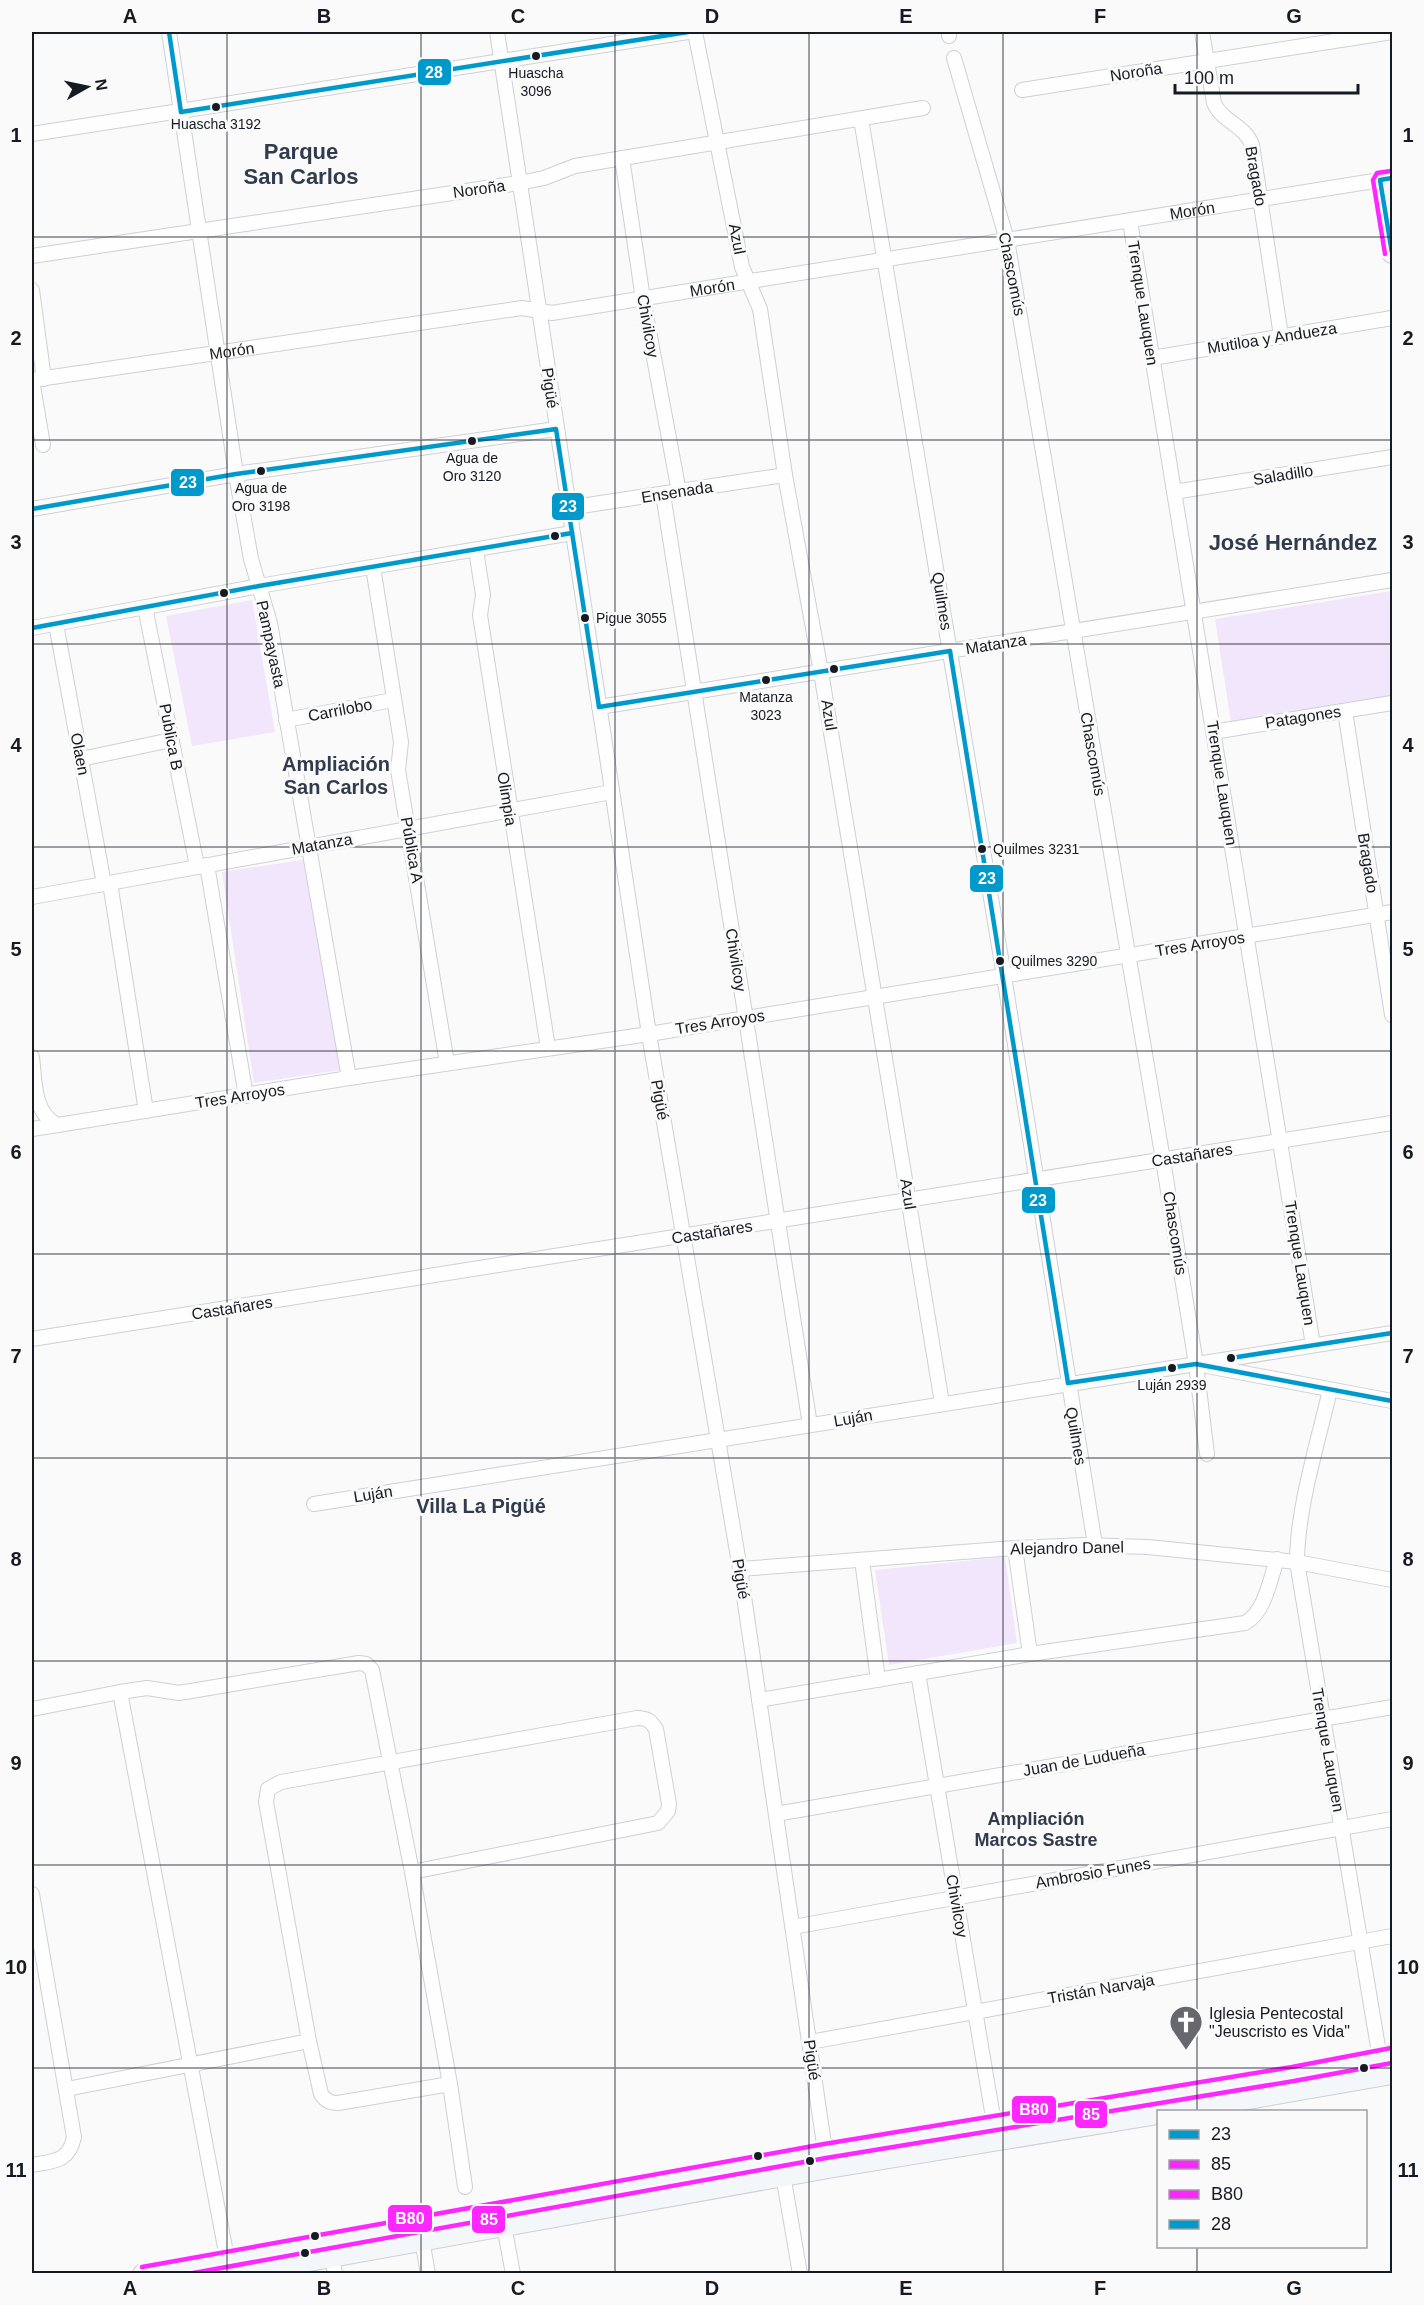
<svg xmlns="http://www.w3.org/2000/svg" width="1424" height="2305" viewBox="0 0 1424 2305" font-family="Helvetica,sans-serif">
  <rect width="100%" height="100%" fill="#fafafa"/>
  <g fill="#f1e6fb">
    <path d="M1392,591V696L1231,722L1215,619Z"/>
    <path d="M252,600L275,732L192,746L166,616Z"/>
    <path d="M308,859L340,1070L254,1083L222,872Z"/>
    <path d="M1005,1557L1017,1643L889,1665L875,1570Z"/>
  </g>
  <g fill="none" stroke-linecap="round" stroke-linejoin="round">
    <g stroke="#cdd0d4" stroke-width="16">
      <g id="minor">
        <path d="M169,32L236,474L251,559L270,623L349,1078"/>
        <path d="M497,32L649,1034L740,1569L826,2158"/>
        <path d="M695,32L742,267L760,309L785,475L821,672L942,1403"/>
        <path d="M949,32V36"/>
        <path d="M1202,32L1214,103C1222,122 1245,125 1252,145L1281,336"/>
        <path d="M954,58L1007,240L1163,1160L1196,1364L1207,1454"/>
        <path d="M1022,90L1392,32"/>
        <path d="M861,119L1004,976L1095,1545"/>
        <path d="M32,134L688,32"/>
        <path d="M622,158L643,299L679,492"/>
        <path d="M1130,221L1313,1345"/>
        <path d="M32,256L519,183L544,178L575,166L923,108"/>
        <path d="M32,290L44,379"/>
        <path d="M1152,358L1392,318"/>
        <path id="s1" d="M32,380L522,308L552,313L1380,180"/>
        <path d="M32,380L43,445"/>
        <path d="M1174,492L1392,457"/>
        <path d="M663,494L810,1425"/>
        <path d="M568,508L785,475"/>
        <path d="M32,509L236,474L556,429"/>
        <path d="M476,550L483,595L480,615L548,1048"/>
        <path d="M373,567L401,742L398,770L447,1063"/>
        <path d="M145,607L197,866"/>
        <path d="M56,624L104,884"/>
        <path d="M32,628L259,586L572,533"/>
        <path d="M599,707L1392,580"/>
        <path d="M1345,711L1392,1015"/>
        <path d="M286,720L393,700"/>
        <path d="M1213,732L1392,703"/>
        <path d="M81,759L171,740"/>
        <path d="M207,865L246,1096"/>
        <path d="M110,883L146,1111"/>
        <path d="M32,897L612,792"/>
        <path d="M32,1057C35,1081 33,1114 58,1125L349,1078L649,1034L1392,912"/>
        <path d="M32,1129L58,1125"/>
        <path d="M32,1339L1392,1123"/>
        <path d="M1207,1366L1392,1401"/>
        <path d="M1330,1390C1318,1442 1297,1509 1297,1562L1381,2065"/>
        <path d="M314,1504L1392,1333"/>
        <path d="M1015,1548L1030,1654"/>
        <path d="M862,1560L878,1680"/>
        <path d="M740,1569L1015,1548L1083,1545L1148,1547L1297,1562L1392,1580"/>
        <path d="M918,1673L995,2129"/>
        <path d="M120,1692L147,1688L179,1693L359,1663L366,1664L372,1670L412,1872L450,2084L465,2187"/>
        <path d="M759,1700L1030,1654L1245,1623C1265,1612 1270,1580 1277,1559"/>
        <path d="M32,1709L120,1692L227,2258"/>
        <path d="M776,1814L1392,1707"/>
        <path d="M412,1872L658,1823L668,1811L669,1804L656,1729C651,1721 647,1718 637,1718L281,1782L268,1789L266,1802L309,2041L321,2094C326,2101 330,2103 338,2103L450,2084"/>
        <path d="M32,1894L74,2137C69,2162 54,2161 32,2165"/>
        <path d="M793,1927L1392,1819"/>
        <path d="M810,2042L1392,1936"/>
        <path d="M67,2089L309,2041"/>
        <path d="M782,2169L800,2274"/>
        <path d="M503,2220L513,2274"/>
        <path d="M421,2234L428,2274"/>
        <path d="M331,2249L335,2274"/>
      </g>
    </g>
    <g stroke="#cdd0d4" stroke-width="22">
      <g id="secondary">
        <path d="M1392,178L1380,180L1392,253"/>
        <path d="M1173,2112L1392,2074"/>
        <path d="M143,2274L825,2151L1293,2074L1392,2055"/>
        <path d="M236,2274L828,2168L1158,2114"/>
      </g>
    </g>
    <use href="#minor" stroke="#fefefe" stroke-width="14"/>
    <use href="#secondary" stroke="#f3f7f9" stroke-width="20"/>
    <g stroke="#fafafa" stroke-width="9">
      <g id="bus-1">
        <path d="M1392,178L1380,180L1392,253"/>
        <path d="M32,509L236,474L556,429L599,707"/>
        <path d="M32,628L259,586L572,533"/>
        <path d="M950,651L1068,1383"/>
        <path d="M599,707L950,651"/>
        <path d="M1231,1358L1392,1333"/>
        <path d="M1068,1383L1196,1364L1392,1401"/>
      </g>
    </g>
    <g stroke="#fafafa" stroke-width="9">
      <g id="bus-2">
        <path d="M1385,254L1373,180L1377,173L1391,171"/>
        <path d="M188,2274L826,2158L1294,2081L1392,2063"/>
      </g>
    </g>
    <g stroke="#fafafa" stroke-width="9">
      <path id="bus-3" d="M142,2267L824,2144L1292,2067L1391,2048"/>
    </g>
    <g stroke="#fafafa" stroke-width="9">
      <g id="bus-4">
        <path d="M169,32L181,112"/>
        <path d="M181,112L688,32"/>
      </g>
    </g>
    <use href="#bus-1" stroke="#0099cb" stroke-width="4.5"/>
    <use href="#bus-2" stroke="#fe27ff" stroke-width="4.5"/>
    <use href="#bus-3" stroke="#fe27ff" stroke-width="4.5"/>
    <use href="#bus-4" stroke="#0099cb" stroke-width="4.5"/>
  </g>
  <path fill="none" stroke="#161a23" stroke-width="1.5" stroke-opacity="0.55" d="M227,32V2274M421,32V2274M615,32V2274M809,32V2274M1003,32V2274M1197,32V2112M32,237H1392M32,440H1392M32,644H1392M32,847H1392M32,1051H1392M32,1254H1392M32,1458H1392M32,1661H1392M32,1865H1392M32,2068H1392M1197,2246V2274"/>
  <defs>
    <g id="church-pin" transform="scale(1.725)"><path d="M0 17L-7.5 6A9.5 9.5 0 1 1 7.5 6Z" fill="#66686e" stroke="#fafafa"/><path d="M-1.2-6h2.4v3.5h3.3v2.4h-3.3V6h-2.4V-.1h-3.3v-2.4h3.3Z" fill="#fff"/></g>
  </defs>
  <g fill-rule="evenodd">
    <use href="#church-pin" x="1186" y="2022"/>
  </g>
  <g fill="#161a23" stroke="#fafafa" stroke-width="2">
    <circle cx="536" cy="56" r="5"/>
    <circle cx="216" cy="107" r="5"/>
    <circle cx="472" cy="441" r="5"/>
    <circle cx="261" cy="471" r="5"/>
    <circle cx="555" cy="536" r="5"/>
    <circle cx="224" cy="593" r="5"/>
    <circle cx="585" cy="618" r="5"/>
    <circle cx="834" cy="669" r="5"/>
    <circle cx="766" cy="680" r="5"/>
    <circle cx="982" cy="849" r="5"/>
    <circle cx="1000" cy="961" r="5"/>
    <circle cx="1231" cy="1358" r="5"/>
    <circle cx="1172" cy="1368" r="5"/>
    <circle cx="1364" cy="2068" r="5"/>
    <circle cx="758" cy="2156" r="5"/>
    <circle cx="810" cy="2161" r="5"/>
    <circle cx="315" cy="2236" r="5"/>
    <circle cx="305" cy="2253" r="5"/>
  </g>
  <g text-anchor="middle" dominant-baseline="central" stroke-width="6" stroke-linejoin="round" paint-order="stroke">
    <g font-size="14" fill="#161a23" stroke="#fafafa">
      <text x="536" y="73">Huascha<tspan x="536" dy="18">3096</tspan></text>
      <text x="216" y="124">Huascha 3192</text>
      <text x="472" y="458">Agua de<tspan x="472" dy="18">Oro 3120</tspan></text>
      <text x="261" y="488">Agua de<tspan x="261" dy="18">Oro 3198</tspan></text>
      <text x="596" y="618" text-anchor="start">Pigue 3055</text>
      <text x="766" y="697">Matanza<tspan x="766" dy="18">3023</tspan></text>
      <text x="993" y="849" text-anchor="start">Quilmes 3231</text>
      <text x="1011" y="961" text-anchor="start">Quilmes 3290</text>
      <text x="1172" y="1385">Luján 2939</text>
    </g>
    <g font-size="16" fill="#161a23" stroke="#fafafa">
      <text transform="translate(1136 72) rotate(-9)">Noroña</text>
      <text transform="translate(1256 176) rotate(80)">Bragado</text>
      <text transform="translate(479 189) rotate(-8)">Noroña</text>
      <text stroke="none"><textPath href="#s1" startOffset="1174">Morón</textPath></text>
      <text transform="translate(737 239) rotate(79)">Azul</text>
      <text transform="translate(1012 274) rotate(79)">Chascomús</text>
      <text stroke="none"><textPath href="#s1" startOffset="688">Morón</textPath></text>
      <text transform="translate(1143 303) rotate(81)">Trenque Lauquen</text>
      <text transform="translate(648 326) rotate(80)">Chivilcoy</text>
      <text transform="translate(1272 338) rotate(-9)">Mutiloa y Andueza</text>
      <text stroke="none"><textPath href="#s1" startOffset="202">Morón</textPath></text>
      <text transform="translate(550 388) rotate(82)">Pigüé</text>
      <text transform="translate(1283 475) rotate(-9)">Saladillo</text>
      <text transform="translate(677 492) rotate(-9)">Ensenada</text>
      <text transform="translate(942 601) rotate(81)">Quilmes</text>
      <text transform="translate(271 644) rotate(78)">Pampayasta</text>
      <text transform="translate(996 644) rotate(-9)">Matanza</text>
      <text transform="translate(340 710) rotate(-11)">Carrilobo</text>
      <text transform="translate(829 715) rotate(81)">Azul</text>
      <text transform="translate(1303 717) rotate(-9)">Patagones</text>
      <text transform="translate(171 737) rotate(79)">Publica B</text>
      <text transform="translate(80 754) rotate(79)">Olaen</text>
      <text transform="translate(1093 754) rotate(80)">Chascomús</text>
      <text transform="translate(1222 783) rotate(81)">Trenque Lauquen</text>
      <text transform="translate(507 799) rotate(81)">Olimpia</text>
      <text transform="translate(322 844) rotate(-10)">Matanza</text>
      <text transform="translate(412 850) rotate(80)">Pública A</text>
      <text transform="translate(1368 863) rotate(81)">Bragado</text>
      <text transform="translate(1200 944) rotate(-9)">Tres Arroyos</text>
      <text transform="translate(736 960) rotate(81)">Chivilcoy</text>
      <text transform="translate(720 1022) rotate(-9)">Tres Arroyos</text>
      <text transform="translate(240 1096) rotate(-9)">Tres Arroyos</text>
      <text transform="translate(660 1100) rotate(80)">Pigüé</text>
      <text transform="translate(1192 1155) rotate(-9)">Castañares</text>
      <text transform="translate(908 1194) rotate(81)">Azul</text>
      <text transform="translate(712 1232) rotate(-9)">Castañares</text>
      <text transform="translate(1175 1233) rotate(81)">Chascomús</text>
      <text transform="translate(1300 1263) rotate(81)">Trenque Lauquen</text>
      <text transform="translate(232 1308) rotate(-9)">Castañares</text>
      <text transform="translate(853 1418) rotate(-10)">Luján</text>
      <text transform="translate(1076 1436) rotate(80)">Quilmes</text>
      <text transform="translate(373 1494) rotate(-9)">Luján</text>
      <text transform="translate(1067 1548) rotate(-1)">Alejandro Danel</text>
      <text transform="translate(741 1579) rotate(81)">Pigüé</text>
      <text transform="translate(1328 1750) rotate(80)">Trenque Lauquen</text>
      <text transform="translate(1084 1760) rotate(-10)">Juan de Ludueña</text>
      <text transform="translate(1093 1873) rotate(-10)">Ambrosio Funes</text>
      <text transform="translate(957 1906) rotate(80)">Chivilcoy</text>
      <text transform="translate(1101 1989) rotate(-10)">Tristán Narvaja</text>
      <text transform="translate(812 2060) rotate(82)">Pigüé</text>
    </g>
    <g font-size="16" fill="#161a23" stroke="#fafafa" text-anchor="start">
      <text x="1209" y="2013">Iglesia Pentecostal<tspan x="1209" dy="18">"Jeuscristo es Vida"</tspan></text>
    </g>
    <g font-size="18" font-weight="bold" fill="#313b4e" stroke="#fafafa">
      <text x="1036" y="1819">Ampliación<tspan x="1036" dy="21">Marcos Sastre</tspan></text>
    </g>
    <g font-size="20" font-weight="bold" fill="#313b4e" stroke="#fafafa">
      <text x="336" y="764">Ampliación<tspan x="336" dy="23">San Carlos</tspan></text>
      <text x="481" y="1506">Villa La Pigüé</text>
    </g>
    <g font-size="22" font-weight="bold" fill="#313b4e" stroke="#fafafa">
      <text x="301" y="151">Parque<tspan x="301" dy="25">San Carlos</tspan></text>
      <text x="1293" y="542">José Hernández</text>
    </g>
  </g>
  <g stroke="#fafafa" stroke-width="2">
    <rect x="417" y="58" width="35" height="28" rx="6" fill="#0099cb"/>
    <rect x="170" y="468" width="35" height="29" rx="6" fill="#0099cb"/>
    <rect x="551" y="492" width="34" height="29" rx="6" fill="#0099cb"/>
    <rect x="969" y="864" width="35" height="29" rx="6" fill="#0099cb"/>
    <rect x="1021" y="1186" width="35" height="28" rx="6" fill="#0099cb"/>
    <rect x="1011" y="2095" width="46" height="29" rx="6" fill="#fe27ff"/>
    <rect x="1074" y="2100" width="34" height="29" rx="6" fill="#fe27ff"/>
    <rect x="387" y="2204" width="46" height="29" rx="6" fill="#fe27ff"/>
    <rect x="471" y="2205" width="35" height="29" rx="6" fill="#fe27ff"/>
  </g>
  <g font-size="16" text-anchor="middle" font-weight="bold" fill="#fff">
    <text x="434" y="78">28</text>
    <text x="188" y="488">23</text>
    <text x="568" y="512">23</text>
    <text x="987" y="884">23</text>
    <text x="1038" y="1206">23</text>
    <text x="1034" y="2115">B80</text>
    <text x="1091" y="2120">85</text>
    <text x="410" y="2224">B80</text>
    <text x="489" y="2225">85</text>
  </g>
  <rect width="1424" height="2305" fill="none" stroke="#fafafa" stroke-width="66"/>
  <rect x="1157" y="2110" width="210" height="138" fill="#fafafa" stroke="#9fa0a4" stroke-width="1.5"/>
  <rect x="1169" y="2130" width="30" height="9" fill="#0099cb" stroke="#9fa0a4" stroke-width="1.5"/>
  <text x="1211" y="2140" font-size="18" fill="#161a23">23</text>
  <rect x="1169" y="2160" width="30" height="9" fill="#fe27ff" stroke="#9fa0a4" stroke-width="1.5"/>
  <text x="1211" y="2170" font-size="18" fill="#161a23">85</text>
  <rect x="1169" y="2190" width="30" height="9" fill="#fe27ff" stroke="#9fa0a4" stroke-width="1.5"/>
  <text x="1211" y="2200" font-size="18" fill="#161a23">B80</text>
  <rect x="1169" y="2220" width="30" height="9" fill="#0099cb" stroke="#9fa0a4" stroke-width="1.5"/>
  <text x="1211" y="2230" font-size="18" fill="#161a23">28</text>
  <g transform="translate(87 87) rotate(81)" stroke="#fafafa" stroke-width="4.5" paint-order="stroke">
  <path d="M0-4.5L10 22L0 15L-10 22Z" fill="#161a23"/>
  <text y="-9" font-size="16" font-weight="bold" text-anchor="middle" fill="#161a23">N</text>
  </g>
  <path d="M1175 84v9h183v-9" fill="none" stroke="#161a23" stroke-width="3"/>
  <text x="1184" y="84" font-size="18" fill="#161a23" stroke="#fafafa" stroke-width="4.5" paint-order="stroke">100 m</text>
  <rect x="33" y="33" width="1358" height="2239" fill="none" stroke="#161a23" stroke-width="2"/>
  <g font-size="20" text-anchor="middle" font-weight="bold" fill="#161a23">
    <text x="130" y="23">A</text>
    <text x="324" y="23">B</text>
    <text x="518" y="23">C</text>
    <text x="712" y="23">D</text>
    <text x="906" y="23">E</text>
    <text x="1100" y="23">F</text>
    <text x="1294" y="23">G</text>
    <text x="16" y="142">1</text>
    <text x="1408" y="142">1</text>
    <text x="16" y="345">2</text>
    <text x="1408" y="345">2</text>
    <text x="16" y="549">3</text>
    <text x="1408" y="549">3</text>
    <text x="16" y="752">4</text>
    <text x="1408" y="752">4</text>
    <text x="16" y="956">5</text>
    <text x="1408" y="956">5</text>
    <text x="16" y="1159">6</text>
    <text x="1408" y="1159">6</text>
    <text x="16" y="1363">7</text>
    <text x="1408" y="1363">7</text>
    <text x="16" y="1566">8</text>
    <text x="1408" y="1566">8</text>
    <text x="16" y="1770">9</text>
    <text x="1408" y="1770">9</text>
    <text x="16" y="1974">10</text>
    <text x="1408" y="1974">10</text>
    <text x="16" y="2177">11</text>
    <text x="1408" y="2177">11</text>
    <text x="130" y="2295">A</text>
    <text x="324" y="2295">B</text>
    <text x="518" y="2295">C</text>
    <text x="712" y="2295">D</text>
    <text x="906" y="2295">E</text>
    <text x="1100" y="2295">F</text>
    <text x="1294" y="2295">G</text>
  </g>
</svg>
